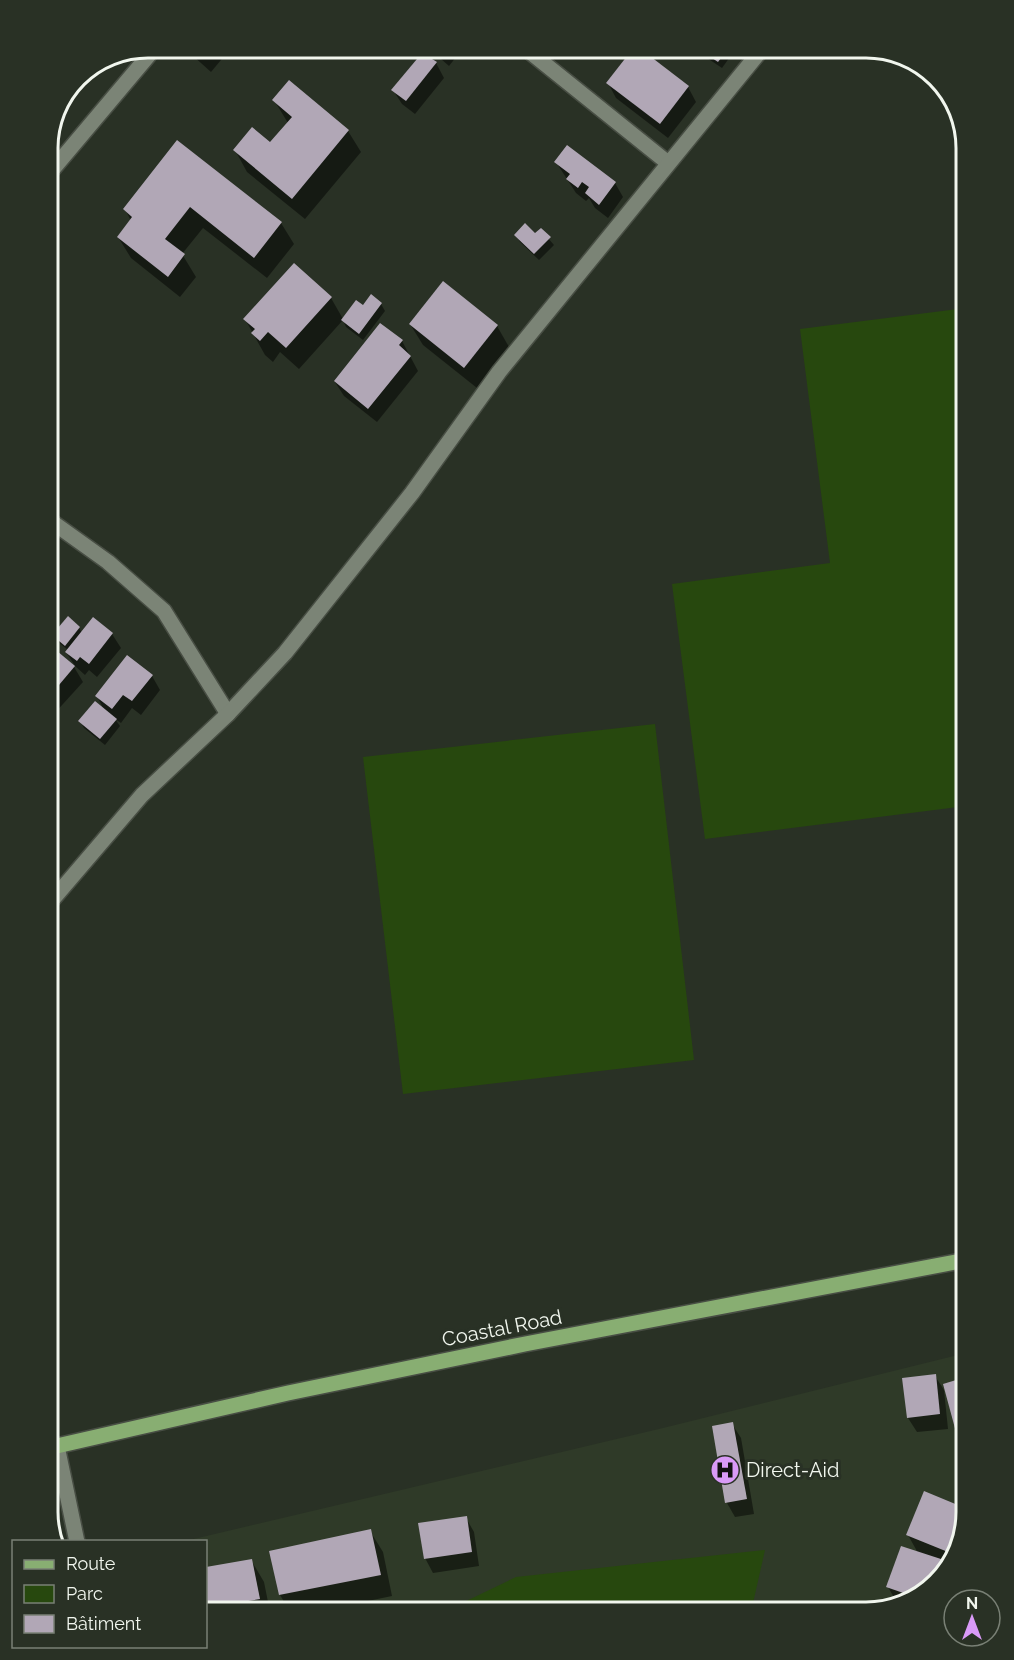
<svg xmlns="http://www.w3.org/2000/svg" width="1014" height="1660" viewBox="0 0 1014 1660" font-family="Raleway,sans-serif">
  <rect width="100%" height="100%" fill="#293125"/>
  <path fill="#2f3a28" d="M966,1353V1512L949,1567L910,1602L866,1612H206V1542H181L663,1428Z"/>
  <g fill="#27480e">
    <path d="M966,308V806L705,839L672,584L830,563L800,329Z"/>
    <path d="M655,724L694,1060L403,1094L363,757Z"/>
    <path d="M765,1550L751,1612H459L460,1604L516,1577Z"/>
  </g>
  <g fill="#0007">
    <path d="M639,50L688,87L696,102L668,138L616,98L608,83L633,51Z"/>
    <path d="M704,50H735L722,68L707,58Z"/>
    <path d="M433,52H460L449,66Z"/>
    <path d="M423,53L436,63L444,78L415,114L402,104L393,90Z"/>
    <path d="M226,54L211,72L192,55Z"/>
    <path d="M274,100L348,131L361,152L305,219L247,172L235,150L270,144L288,123Z"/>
    <path d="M177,142L281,223L294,244L267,278L203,228L182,254L196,277L180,297L131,258L118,237L131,221L125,209Z"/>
    <path d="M556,162L615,183L623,197L608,218L595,208L589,198L586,201L576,193Z"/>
    <path d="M541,230L554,245L539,260L520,242L516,235H535Z"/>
    <path d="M331,298L343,319L363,307L381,304L385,311L363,340L346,327L343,320L299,369L280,352L273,362L265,355L245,319Z"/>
    <path d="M410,324L497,326L509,347L477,388L423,345Z"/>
    <path d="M402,341L418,371L377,422L344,396L335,382Z"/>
    <path d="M48,372L59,389L48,401Z"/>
    <path d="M93,619L112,634L121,648L97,677L89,670L85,675L75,666L66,652L68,650L58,642L54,636L79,628L82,633Z"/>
    <path d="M57,653L74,667L83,682L53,715L48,711V663Z"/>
    <path d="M152,676L160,690L141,715L132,708L121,723L115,719L120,726L105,745L84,728L80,721L104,710L97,696Z"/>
    <path d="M935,1376L944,1390L948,1429L917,1432L908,1418Z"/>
    <path d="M966,1379V1446L957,1432L945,1385Z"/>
    <path d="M732,1424L741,1438L754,1514L735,1517L727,1503Z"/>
    <path d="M964,1509L966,1512L950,1563L942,1560L947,1569L910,1602L903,1603L896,1601L888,1587L918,1553L908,1535Z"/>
    <path d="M466,1518L474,1532L479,1566L433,1573L425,1558Z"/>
    <path d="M370,1531L383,1552L392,1596L315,1612H290L280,1595L271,1552Z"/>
    <path d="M251,1560L264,1582L270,1612H206V1568Z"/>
  </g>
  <g fill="#b1a7b6">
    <path d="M642,50L689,86L660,124L606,83L631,51Z"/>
    <path d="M700,50H727L718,62Z"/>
    <path d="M422,53L437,62L406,101L391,90Z"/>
    <path d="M289,80L349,130L292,199L233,150L252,127L270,142L292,117L272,100Z"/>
    <path d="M177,140L282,222L254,258L190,207L165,239L185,254L168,277L117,237L132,217L123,209Z"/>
    <path d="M567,145L616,182L599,205L585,193L589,187L582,182L578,188L566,179L570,174L554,162Z"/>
    <path d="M525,223L535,233L541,228L551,237L534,254L514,235Z"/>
    <path d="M294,263L332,297L286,348L268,332L260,341L251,333L255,329L243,319Z"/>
    <path d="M443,281L498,325L464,368L409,324Z"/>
    <path d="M371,294L382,303L359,334L341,320L356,300L363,305Z"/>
    <path d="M380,323L403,340L399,345L411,356L368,409L334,381Z"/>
    <path d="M68,616L80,627L65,646L52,635Z"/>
    <path d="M93,617L113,633L89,664L80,657L77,661L65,652Z"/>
    <path d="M57,651L75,666L48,698V661Z"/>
    <path d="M127,655L153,675L132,701L123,695L112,709L95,696Z"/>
    <path d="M95,701L117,719L100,739L78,721Z"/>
    <path d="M936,1374L940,1414L907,1418L902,1378Z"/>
    <path d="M966,1377V1430L956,1432L943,1384Z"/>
    <path d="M733,1422L747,1499L725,1503L712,1426Z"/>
    <path d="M924,1491L965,1508L948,1552L906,1535Z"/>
    <path d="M467,1516L472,1552L424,1559L418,1523Z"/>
    <path d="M371,1529L381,1575L279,1595L269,1551Z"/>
    <path d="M901,1546L944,1560L938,1577L915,1597L886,1587Z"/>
    <path d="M252,1559L260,1599L206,1608V1567Z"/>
  </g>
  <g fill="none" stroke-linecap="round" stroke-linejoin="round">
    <g stroke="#484e44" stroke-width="18">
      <g id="street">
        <path d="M530,52L668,163"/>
        <path d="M48,175L149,55"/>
        <path d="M48,519L108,562L164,611L228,714"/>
        <path d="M48,905L142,795L228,714L285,653L412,493L499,372L762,49"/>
        <path d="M57,1446L77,1542"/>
      </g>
    </g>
    <g stroke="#484e44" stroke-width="18">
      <path id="primary" d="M48,1448L288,1393L525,1344L966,1260"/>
    </g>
    <use href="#street" stroke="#7b8476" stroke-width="15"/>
    <use href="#primary" stroke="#88ae72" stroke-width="15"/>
  </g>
  <defs>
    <g id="hospital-disc" transform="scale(1.5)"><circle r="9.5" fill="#d99af7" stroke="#293125"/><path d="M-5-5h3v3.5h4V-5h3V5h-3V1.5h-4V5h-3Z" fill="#111"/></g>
  </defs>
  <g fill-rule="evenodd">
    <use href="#hospital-disc" x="725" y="1470"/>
  </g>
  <g text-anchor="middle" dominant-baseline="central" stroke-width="6" stroke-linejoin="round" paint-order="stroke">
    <g font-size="20" fill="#f1f6ee" stroke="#293125">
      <text transform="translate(502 1328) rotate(-11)">Coastal Road</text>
    </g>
    <g font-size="20" fill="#f1f6ee" stroke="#293125" text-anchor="start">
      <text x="746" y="1470">Direct-Aid</text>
    </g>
  </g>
  <path d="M0 0H1014V1660H0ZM148 58H866A90 90 0 0 1 956 148V1512A90 90 0 0 1 866 1602H148A90 90 0 0 1 58 1512V148A90 90 0 0 1 148 58Z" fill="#293125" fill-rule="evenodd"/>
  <path fill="none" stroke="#f1f6ee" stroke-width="3" d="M148 58H866A90 90 0 0 1 956 148V1512A90 90 0 0 1 866 1602H148A90 90 0 0 1 58 1512V148A90 90 0 0 1 148 58Z"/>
  <rect x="12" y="1540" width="195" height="108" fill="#293125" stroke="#798075" stroke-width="1.5"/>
  <rect x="24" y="1560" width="30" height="9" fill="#88ae72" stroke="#798075" stroke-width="1.5"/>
  <text x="66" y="1570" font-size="18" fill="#f1f6ee">Route</text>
  <rect x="24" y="1585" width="30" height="18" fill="#27480e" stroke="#798075" stroke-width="1.5"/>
  <text x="66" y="1600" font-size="18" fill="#f1f6ee">Parc</text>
  <rect x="24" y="1615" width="30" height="18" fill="#b1a7b6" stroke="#798075" stroke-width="1.5"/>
  <text x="66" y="1630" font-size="18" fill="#f1f6ee">Bâtiment</text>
  <g transform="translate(972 1618)"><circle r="28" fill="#293125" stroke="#798075" stroke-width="1.5"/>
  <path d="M0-4.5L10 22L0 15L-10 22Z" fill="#d99af7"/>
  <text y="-9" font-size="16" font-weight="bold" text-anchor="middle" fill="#f1f6ee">N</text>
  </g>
</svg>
